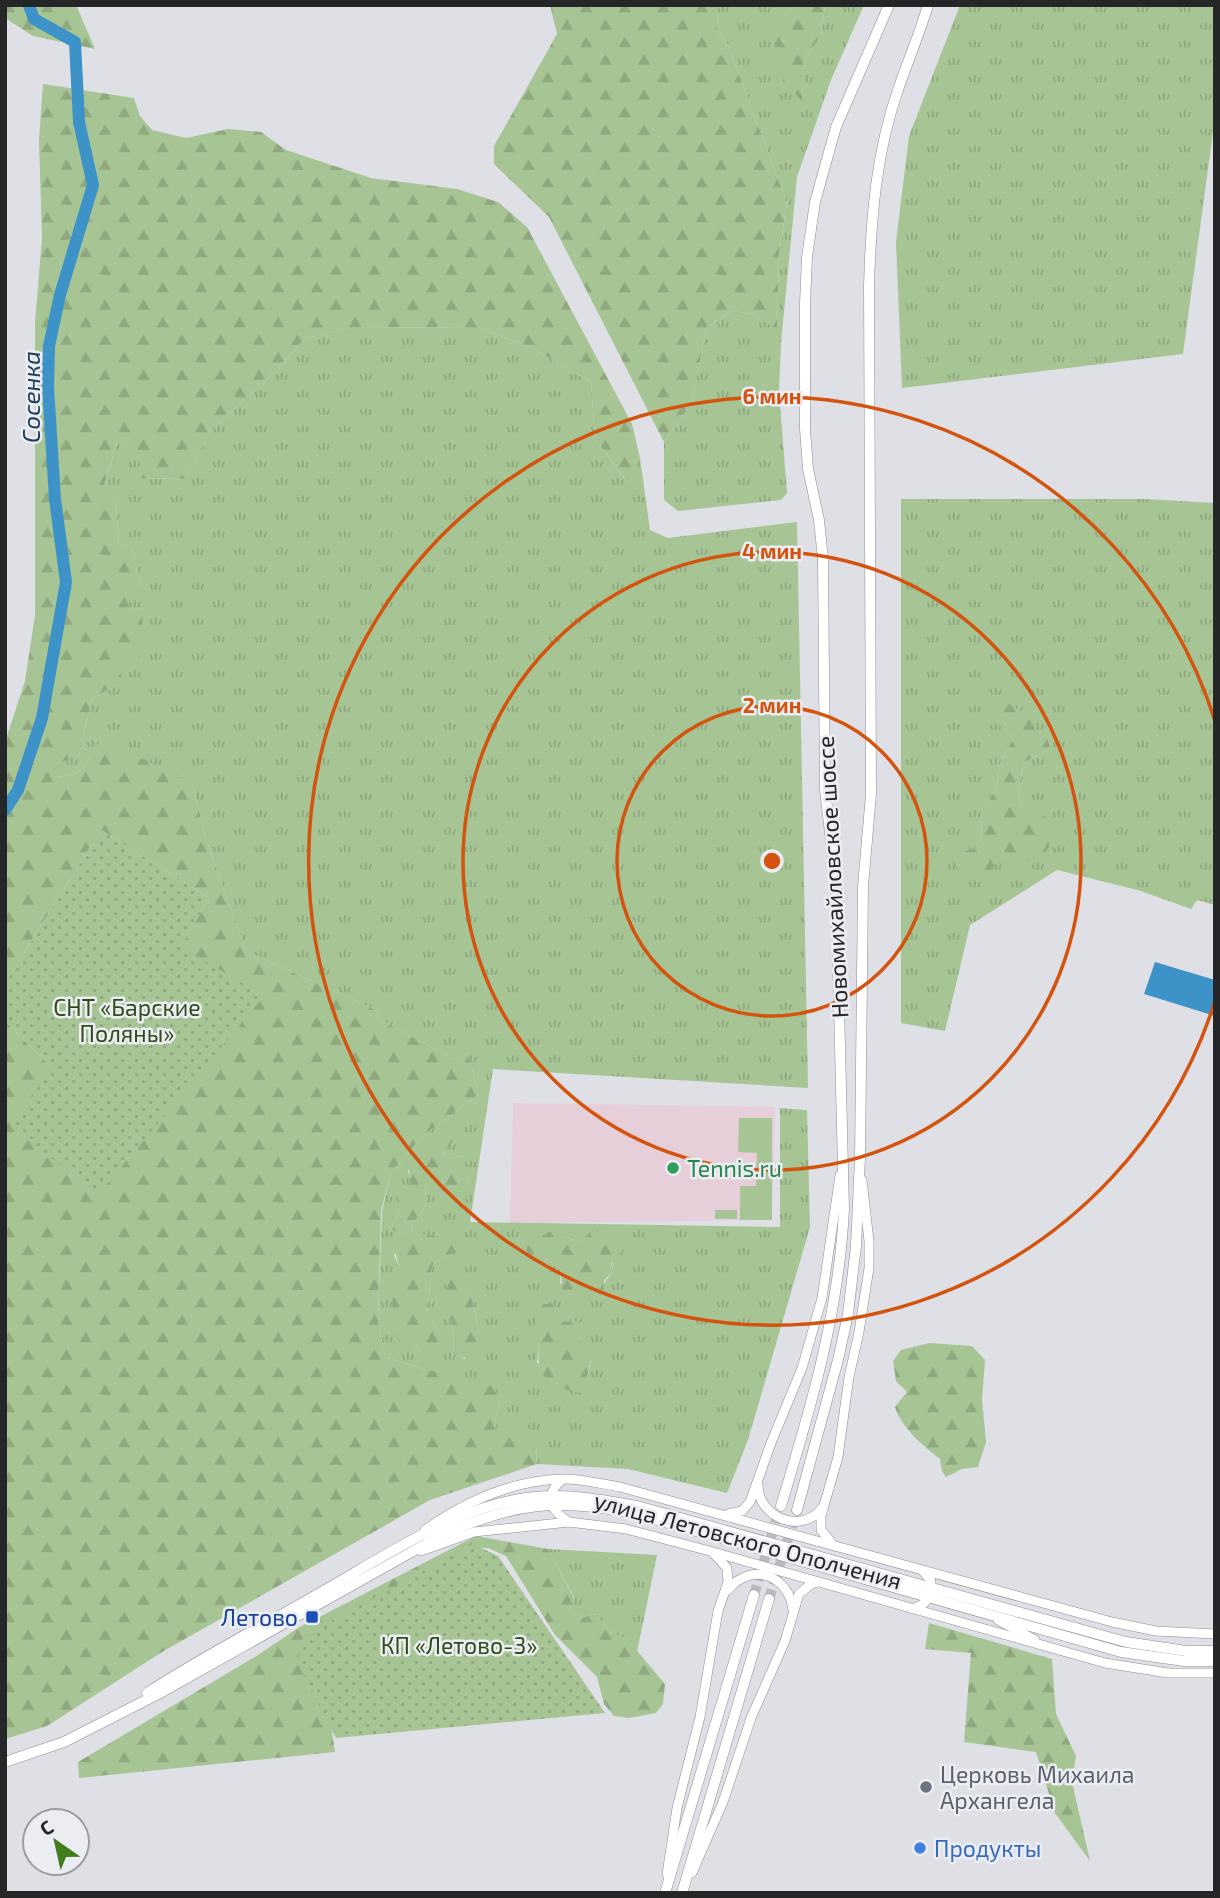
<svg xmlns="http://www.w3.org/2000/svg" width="1220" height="1898" viewBox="0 0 1220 1898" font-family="'Exo 2',sans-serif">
  <defs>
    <pattern id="grass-tufts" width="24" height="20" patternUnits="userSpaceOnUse" patternTransform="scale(1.75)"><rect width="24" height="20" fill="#a6c494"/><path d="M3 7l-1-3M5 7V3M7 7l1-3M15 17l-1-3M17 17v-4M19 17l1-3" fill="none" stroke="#8fa880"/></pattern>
    <pattern id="forest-firs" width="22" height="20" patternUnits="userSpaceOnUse" patternTransform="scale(1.75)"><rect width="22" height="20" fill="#a6c494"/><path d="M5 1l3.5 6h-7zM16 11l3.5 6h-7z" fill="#8fa880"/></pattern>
    <pattern id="garden-dots" width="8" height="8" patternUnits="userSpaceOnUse" patternTransform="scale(1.75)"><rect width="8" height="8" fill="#a6c494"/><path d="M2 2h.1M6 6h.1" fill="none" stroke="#8fa880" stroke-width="1.8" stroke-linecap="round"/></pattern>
  </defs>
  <rect width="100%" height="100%" fill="#dee0e6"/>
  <path fill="#e6cfd9" d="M513,1103L775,1107L772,1220L510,1223Z"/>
  <g fill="url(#grass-tufts)" fill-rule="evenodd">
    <path d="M718,5H796L783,16L802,100L805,58L821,36L825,5H864L831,80L797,177L781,343L779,391L787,493L781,500L678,511L664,500V442L692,403L706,328L732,311L753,314L777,329L779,254L787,203L728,45L717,30Z"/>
    <path d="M960,5H1215V117L1183,354L902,388L896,242L909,136Z"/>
    <path d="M355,327L479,328L530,347L591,382L595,439L627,482L640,458L650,530L668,538L797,522L808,1088L493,1069L470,1222L780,1227V1108L807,1110L810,1227L748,1440L727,1493L628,1469L537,1464L536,1443L494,1428L499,1403L426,1370L385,1357L378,1321L382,1211L391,1172L424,1135L479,1094L468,1054L454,1059L377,1018L378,1011L246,951L207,842L192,783L96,745C84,770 82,775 53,777L51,766L79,755L92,698L122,683L121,666L143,608L130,612L126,596L140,584L132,549L119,544L116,503L104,487L117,442L144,453L136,478L186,479L210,431L265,381L306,338ZM458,1134L442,1154L449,1158L461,1156L465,1174L471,1186L454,1198L445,1189L442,1182L435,1180L425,1190L427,1203L412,1225L411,1232L437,1238L455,1253C445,1256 437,1257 432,1267L427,1314L441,1335L437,1349L422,1353L413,1343L402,1273L394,1255L404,1241V1234L391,1230L399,1210L402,1185L407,1189L411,1183L408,1171ZM565,1237L578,1241L608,1237C614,1247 610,1259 613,1270L596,1297L576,1290L569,1291L560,1283L561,1270L528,1246L540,1240ZM462,1282C477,1296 473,1320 482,1336L465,1359L453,1351C456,1337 450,1327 451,1312L440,1304V1297L448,1286ZM561,1321L581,1322L579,1339L591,1361L587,1378L537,1363L539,1340L544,1335L545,1329Z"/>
    <path d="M901,499H1145L1215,503V905L1197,900L1191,909L1141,891L1057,870L970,925L945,1031L901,1023ZM1005,728L1035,729L1047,736L1050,749L1024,762L1018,791L1022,805L1015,853L1002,858L950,857L974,848L981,838L982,810L997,788L1000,763L1013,739Z"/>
    <path d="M548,1549L657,1555L637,1652L627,1639L610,1632L595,1614L581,1618L569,1609L575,1599Z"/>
  </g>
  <g fill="url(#forest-firs)">
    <path d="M5,5H76L95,49L33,36L5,18Z"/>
    <path d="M550,5H718L717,30L728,45L787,203L779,254L777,330L753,314L732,311L706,328L692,403L664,442L549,217L494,164V146L557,34Z"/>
    <path d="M796,5H825L821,36L805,58L802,101L783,81L774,42L783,16Z"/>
    <path d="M43,84L134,98L140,116L152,130L186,138L228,129L261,132L286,150L371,178L457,189L498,202L527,227L632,424L640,458L628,483L595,439L591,382L530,347L479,328L355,327L306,338L265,381L210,431L186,479L136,478L143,453L117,442L104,486L116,503L119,544L132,549L140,584L127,596L130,612L143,608L140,657L121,666L122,683L92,698L79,755L52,766L53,777C83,775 84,770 96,744L135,755L192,783L207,842L246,951L378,1011L377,1018L454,1059L468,1054L479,1094L424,1135L391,1172L381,1211L378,1321L385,1357L426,1370L491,1381L499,1403L494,1427L526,1430L536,1443L537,1464L430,1500L162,1652L47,1726L5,1739V1021L50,1066L180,947L209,898L101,830L5,983V742L25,681L35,615V323L42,238L39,140Z"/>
    <path d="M1007,703L1030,716L1035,729L1047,736L1050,749L1024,762L1018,791L1022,805L1054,821L1049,847L1041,858L1027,861L1015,854L1002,858L983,878L956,868L950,856L974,848L981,838L982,810L997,788L1000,763L1013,739L1005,728L992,723L996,709Z"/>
    <path d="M453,1131L459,1134L442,1154L449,1158L461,1156L465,1161V1174L471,1186L467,1198L461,1201L444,1189L442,1182L435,1181L425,1190L427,1203L412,1225L411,1231L437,1237L443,1234L457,1247L455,1253C445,1256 437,1257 432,1267L427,1314L441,1335L438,1354L435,1356L422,1353L413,1343L399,1342L393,1330L392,1287L403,1280L394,1248L404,1241V1234L391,1230L399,1210L396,1197L402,1185L407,1189L410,1183C405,1153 429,1142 453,1131Z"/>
    <path d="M556,1229L562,1232L565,1237C584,1244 579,1240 593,1231H606L612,1243L618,1245L619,1252L611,1263L613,1270L604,1281L603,1295L596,1297L562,1289L561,1270L546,1259L538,1260L527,1252V1246C537,1241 546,1232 556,1229Z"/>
    <path d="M453,1265C457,1273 464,1281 468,1289C476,1304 474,1321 482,1336L479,1355C469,1360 461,1359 453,1351C456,1337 450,1327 451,1313L440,1304V1297L448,1286L447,1267Z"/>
    <path d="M553,1303L561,1321L581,1322L585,1327L580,1339L586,1350L592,1353L587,1378L591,1383L581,1393L567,1390L562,1387H555C538,1374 537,1361 539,1340L544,1335L545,1329L535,1324L537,1310L541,1305Z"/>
    <path d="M929,1343L972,1346L985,1360L982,1399L986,1442L978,1467L962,1469L946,1477L942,1471L940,1459C922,1445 902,1428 895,1407L907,1392L896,1381L893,1361L901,1350Z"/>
    <path d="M476,1536L548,1549L575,1600L569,1609L581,1618L595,1614L610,1632L627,1639L665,1684L663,1704L656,1713L629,1718L614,1716L604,1704L597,1677L555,1635L506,1556L488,1548L467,1547L330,1719L335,1752L79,1778L78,1762L258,1655L298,1628Z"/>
    <path d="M929,1623L1052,1659L1056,1714L1076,1756L1072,1782L1090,1861L1055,1813L1036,1752L964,1742L971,1653L925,1649Z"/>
  </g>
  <g fill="url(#garden-dots)">
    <path d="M101,830L209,898L180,947L264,996L99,1194L11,1128L50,1066L5,1021V983Z"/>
    <path d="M473,1544L498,1556L605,1713L336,1738L296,1659L305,1635Z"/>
  </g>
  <g fill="#a6c494">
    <path d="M739,1118H772V1220H740V1186H756L757,1153L738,1152Z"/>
    <rect x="715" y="1210" width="22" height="9"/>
  </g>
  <path fill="#3d92c8" d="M1155,962L1215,980V1016L1144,994Z"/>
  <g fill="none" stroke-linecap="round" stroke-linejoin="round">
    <path stroke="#3d92c8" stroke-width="12" d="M5,810L18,790L42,718L66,582L55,499L48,387L49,346L60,295L93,185L79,122L75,42L34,19L29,5"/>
    <g stroke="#b9bbc0" stroke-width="10" stroke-dasharray="10 5" stroke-linecap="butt">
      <path d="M754,1595L779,1510"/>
      <path d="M769,1599L797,1510"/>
    </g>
    <g stroke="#8c8d93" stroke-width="10">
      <g id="tertiary">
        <path d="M562,1480C543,1495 551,1511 569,1522"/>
        <path d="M758,1485C758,1518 802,1535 822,1508"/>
        <path d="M728,1514L742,1511L750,1502L771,1443L802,1368L822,1298L840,1175"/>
        <path d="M425,1530C466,1501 510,1481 561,1479C580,1478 601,1484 620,1487L1112,1622L1156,1631L1215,1634"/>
        <path d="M831,1542L821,1530V1516L838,1457L849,1377L859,1332L869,1268V1241L862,1180"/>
        <path d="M421,1551L474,1532L569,1522L626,1529L706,1550L1105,1663L1168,1673H1215"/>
        <path d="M728,1590C751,1561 789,1575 793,1610"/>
        <path d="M912,1609L923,1604L930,1597L931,1581L923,1571"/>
        <path d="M998,1620L1035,1640"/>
        <path d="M692,1873L723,1802L751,1718L785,1641L799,1594L811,1584L818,1582"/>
        <path d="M667,1874L677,1808L700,1717L718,1611L728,1582L727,1568L714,1554"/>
      </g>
    </g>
    <g stroke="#8c8d93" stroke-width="11">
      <g id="secondary">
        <path d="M781,1506C811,1407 839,1313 844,1209L836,885L825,790L823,559L819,520L808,469L805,429V304L807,257L815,202L836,127L889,5"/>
        <path d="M797,1510L838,1360L848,1314L856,1246L860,1158L863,886L871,794L869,286C871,218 876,151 899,87C908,60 920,33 928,5"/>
        <path d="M147,1693C202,1657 261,1627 318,1594C375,1562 446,1514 510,1501C556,1491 591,1498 637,1506L1126,1642L1186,1651H1215"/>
        <path d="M5,1762L64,1742L162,1692L440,1536C512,1503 555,1498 633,1513L1121,1652L1184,1661H1215"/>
        <path d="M665,1893L754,1595"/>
        <path d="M682,1893L769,1599"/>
      </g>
    </g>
    <use href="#tertiary" stroke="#fff" stroke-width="9"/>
    <use href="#secondary" stroke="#fff" stroke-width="10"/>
  </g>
  <g fill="none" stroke="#d4540f" stroke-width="3.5">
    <circle cx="772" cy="861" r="155"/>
    <circle cx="772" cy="861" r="309"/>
    <path d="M1215 1001A464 464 0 1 1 1215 721"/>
  </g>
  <circle fill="#2e9e5b" stroke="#ebedf3" stroke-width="2.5" cx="673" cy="1168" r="7"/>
  <rect fill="#1a4fb4" stroke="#ebedf3" stroke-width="2.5" x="305" y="1610" width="14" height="14" rx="3.5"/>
  <circle fill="#6b7280" stroke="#ebedf3" stroke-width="2.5" cx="926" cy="1787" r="7"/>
  <circle fill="#3f7fe0" stroke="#ebedf3" stroke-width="2.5" cx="920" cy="1848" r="7"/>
  <g text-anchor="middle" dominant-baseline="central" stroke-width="5" stroke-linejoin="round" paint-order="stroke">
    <g font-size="23" fill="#252628" stroke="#ebedf3">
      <text transform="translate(832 877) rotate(-93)">Новомихайловское шоссе</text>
      <text transform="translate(748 1540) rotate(15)">улица Летовского Ополчения</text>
    </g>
    <g font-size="23" fill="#2f4d18" stroke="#ebedf3">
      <text x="127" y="1007">СНТ «Барские<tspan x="127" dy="26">Поляны»</tspan></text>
      <text x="459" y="1645">КП «Летово-3»</text>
    </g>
    <g font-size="23" fill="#27864d" stroke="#ebedf3" text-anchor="start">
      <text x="687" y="1168">Tennis.ru</text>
    </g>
    <g font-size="23" fill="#164399" stroke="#ebedf3" text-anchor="end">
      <text x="298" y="1617">Летово</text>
    </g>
    <g font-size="23" fill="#5b616d" stroke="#ebedf3" text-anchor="start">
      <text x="940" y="1774">Церковь Михаила<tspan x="940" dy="26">Архангела</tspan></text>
    </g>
    <g font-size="23" fill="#366cbe" stroke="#ebedf3" text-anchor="start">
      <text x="934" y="1848">Продукты</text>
    </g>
    <g font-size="24" font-style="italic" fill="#1c4057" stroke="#ebedf3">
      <text transform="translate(30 397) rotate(-90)">Сосенка</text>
    </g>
  </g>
  <circle cx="772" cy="861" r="10" fill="#d4540f" stroke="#ebedf3" stroke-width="3.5"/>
  <g font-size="21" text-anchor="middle" font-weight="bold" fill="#d4540f" stroke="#ebedf3" stroke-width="5" stroke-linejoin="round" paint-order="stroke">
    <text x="772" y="404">6 мин</text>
    <text x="772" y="559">4 мин</text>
    <text x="772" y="713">2 мин</text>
  </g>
  <rect width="1220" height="1898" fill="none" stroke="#252628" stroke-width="14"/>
  <g transform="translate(56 1842) rotate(326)"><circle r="33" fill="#ebedf3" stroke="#9c9da2" stroke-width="2"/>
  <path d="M0-5L12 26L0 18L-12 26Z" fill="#417d1a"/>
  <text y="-10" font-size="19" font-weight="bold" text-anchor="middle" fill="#252628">С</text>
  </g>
</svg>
